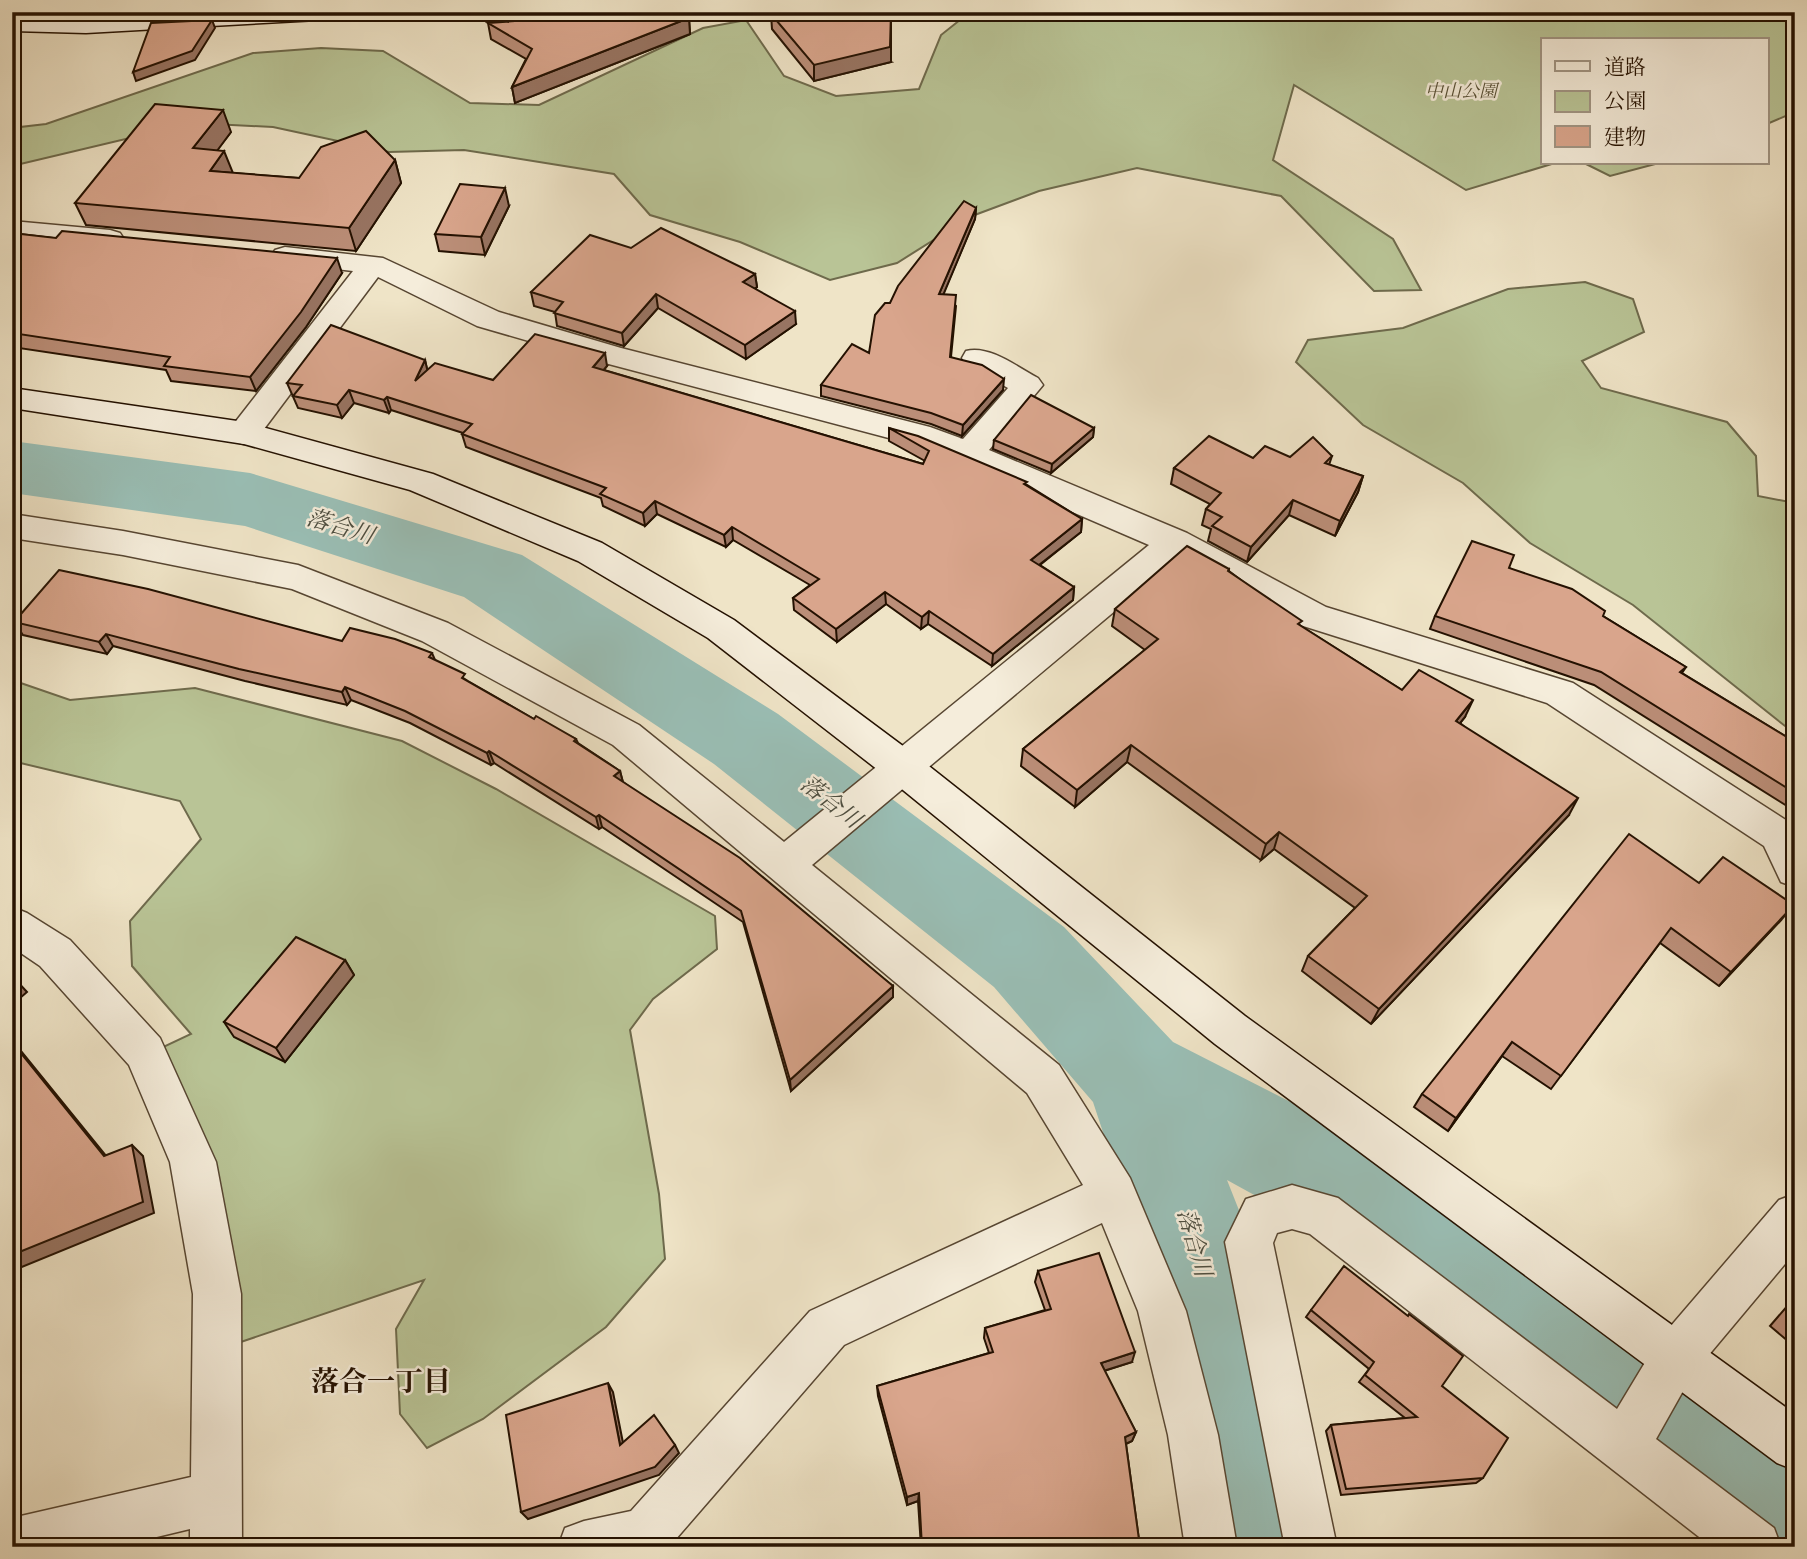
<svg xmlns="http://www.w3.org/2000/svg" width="1807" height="1559" viewBox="0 0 1807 1559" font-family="Vollkorn,'Noto Serif JP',serif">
  <rect width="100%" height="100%" fill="#efe4c7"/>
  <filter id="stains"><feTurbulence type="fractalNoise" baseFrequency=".00286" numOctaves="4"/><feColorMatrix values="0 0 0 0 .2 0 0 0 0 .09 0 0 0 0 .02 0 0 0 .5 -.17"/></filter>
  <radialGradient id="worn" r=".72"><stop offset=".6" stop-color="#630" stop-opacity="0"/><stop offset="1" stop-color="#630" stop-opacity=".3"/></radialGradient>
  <g fill="#b9c496" stroke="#6e6a4c" stroke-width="2">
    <path d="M970,12H1795V112L1767,124V40H1543V163H1555L1466,190L1294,85L1273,160L1393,239L1421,290L1374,291L1281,196L1137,168L1039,191L972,216L897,263L830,280L740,242L650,215L614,174L464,150L389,152L273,127L193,123L12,166V128L46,124L253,53L321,48L383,51L470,103L539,105L703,28L746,20L784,76L836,96L919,89L941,35Z"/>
    <path d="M1584,163H1659L1610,176Z"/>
    <path d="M1585,282L1633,299L1644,332L1582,361L1601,388L1727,422L1756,456L1758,496L1795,503V730L1785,726L1633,605L1530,543L1463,483L1363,425L1296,362L1308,340L1403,328L1508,289Z"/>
    <path d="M12,680L70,700L195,688L402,741L496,789L715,916L717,949L653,999L630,1030L659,1194L665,1259L606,1327L483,1419L427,1448L400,1414L396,1329L424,1280L235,1344L161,1048L191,1034L132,966L130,921L201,839L180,801L12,761Z"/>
  </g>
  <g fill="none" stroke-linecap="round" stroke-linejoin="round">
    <path fill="#9abfb6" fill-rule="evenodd" d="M12,441L250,473L522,555L778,714L1064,927L1173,1042L1389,1152L1795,1444V1547H1731L1311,1226L1227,1180L1250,1238L1330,1547H1206L1138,1238L1093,1102L994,987L714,764L464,597L245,526L12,493Z"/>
    <g stroke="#574632" stroke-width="3">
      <g id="street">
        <path d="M12,221L110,230L120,233L124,239L120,245L110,248L12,238Z"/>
        <path d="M285,247L383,258L499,312L621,348L930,427L963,439L1008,388L966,365L962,358L966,351C990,345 1017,367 1038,378L1043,385L989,450L1187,533L1326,607L1573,683L1792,824L1795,829V887L1781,882L1764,846L1547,703L1300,625L1178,558L812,865L1059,1065L1130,1178L1186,1311L1218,1435L1237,1547H1185L1168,1435L1138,1311L1102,1223L844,1345L669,1547H558L565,1528L584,1521L631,1511L810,1311L1083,1185L1027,1093L613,745L422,641L292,589L123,555L12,538V514L123,531L298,565L448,623L639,725L784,842L1149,545L919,446L601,362L477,326L378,277L255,441L244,444L233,441L228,433L233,425L353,271L275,262L271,256L275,250Z"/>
        <path d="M12,907L27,913L70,940L160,1038L216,1162L241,1294L242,1547H190V1529L115,1547H12V1518L191,1477L193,1294L170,1162L129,1065L40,966L12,947Z"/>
        <path d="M1292,1185L1338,1198L1617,1409L1658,1341L1779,1200L1795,1194V1252L1692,1375L1656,1439L1774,1528L1781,1547H1712L1310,1234L1292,1229L1277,1233L1273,1243L1337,1547H1285L1225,1242L1246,1199Z"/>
      </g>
    </g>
    <g stroke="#241101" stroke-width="3">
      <g id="secondary">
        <path d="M201,12H348L345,17L336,19L86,33L12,31V17L86,19Z"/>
        <path d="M12,388L244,422L433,474L602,543L734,620L915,755L1245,1016L1795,1414V1470L1777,1463L1215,1044L887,777L708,638L578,561L410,490L244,444L12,408Z"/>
      </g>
    </g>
    <use href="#street" fill="#f5eddb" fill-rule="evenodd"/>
    <use href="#secondary" fill="#f5eddb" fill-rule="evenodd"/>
  </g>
  <g fill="#bb8e78" stroke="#241101" stroke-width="2">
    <path d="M771,14L891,62L814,81L772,29Z"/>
    <path d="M689,18L690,34L515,103L512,87L526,59L491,39L488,23Z"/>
    <path d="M231,132L217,150L232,173L299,178L395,160L401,183L356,251L86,225L75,203Z"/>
    <path d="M509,206L485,255L439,251L435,234Z"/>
    <path d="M976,208L975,219L943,294L956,306L951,357L1003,390L962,436L931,424L821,396V385L869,353L890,303Z"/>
    <path d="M12,233L342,273L306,327L256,391L171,381L166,370L12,347Z"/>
    <path d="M631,248L755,274L757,287L755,289L796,324L746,359L658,308L624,346L557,326L555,312L534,306L531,292Z"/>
    <path d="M425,360L427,369L493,380L607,366L604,370L923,464L925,461L889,441V428L1027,485L1082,519L1081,532L1040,565L1074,587L1073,600L992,666L928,624L921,629L886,604L837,642L794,610L793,598L810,585L733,540L726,547L657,514L645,526L603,506L601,498L466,447L462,434L463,433L391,410L389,413L354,403L342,418L298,408L287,383Z"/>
    <path d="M1094,428L1093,437L1051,473L993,449L994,440Z"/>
    <path d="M1332,456L1329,465L1363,476L1358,492L1335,536L1289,515L1247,562L1208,541L1211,529L1202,525L1206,509L1210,504L1171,484L1174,468L1253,458Z"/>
    <path d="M1509,568L1603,616L1686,667L1682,673L1795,742V811L1594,685L1430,629L1435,616Z"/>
    <path d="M1229,569V571L1301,626L1402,690L1465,717L1460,723L1569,815L1371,1024L1302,971L1308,956L1355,908L1274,849L1261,860L1127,762L1075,807L1021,766L1023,749L1145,650L1112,626L1115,609Z"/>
    <path d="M14,622L342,641L432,653L435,660L468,681L534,719L576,739L578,743L620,771L623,782L893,986V997L791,1091L743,922L602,827L599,829L494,763L491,765L410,723L351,700L347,705L245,681L113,646L107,654L23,635Z"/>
    <path d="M1699,883L1781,920L1719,986L1660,943L1551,1089L1502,1056L1448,1131L1414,1107L1422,1094Z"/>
    <path d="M345,960L354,975L285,1062L234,1037L224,1022Z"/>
    <path d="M1038,1271L1132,1362L1104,1371L1136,1432L1132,1441L1126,1444L1140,1547H921L918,1501L907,1505L878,1396L877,1386L989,1353L984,1338L985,1328L1045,1310L1035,1282Z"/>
    <path d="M1795,1297V1347L1770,1326Z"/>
    <path d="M1311,1310L1442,1386L1483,1478L1476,1483L1341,1495L1326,1431L1331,1425L1405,1418L1359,1382L1369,1369L1306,1317Z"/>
    <path d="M1684,1539L1693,1547H1670Z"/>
  </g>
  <g fill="#987462" stroke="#241101" stroke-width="2">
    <path d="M891,12V62L814,81V65Z"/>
    <path d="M689,18L690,34L515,103L512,87Z"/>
    <path d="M212,20L215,28L195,60L136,81L133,72Z"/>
    <path d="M223,110L231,132L202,171L193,148Z"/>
    <path d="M224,151L233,173L210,171Z"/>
    <path d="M395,160L401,183L356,251L349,228Z"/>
    <path d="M505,188L509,206L485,255L481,237Z"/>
    <path d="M976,208L975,219L939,305V294Z"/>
    <path d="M337,258L342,273L306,327L256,391L250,377Z"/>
    <path d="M755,274L757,287L744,296L743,282Z"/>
    <path d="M656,294L658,308L624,346L622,333Z"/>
    <path d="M795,311L796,324L746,359L745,345Z"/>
    <path d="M605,353L607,366L596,379L593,367Z"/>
    <path d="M425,360L428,373L415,381Z"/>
    <path d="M1004,379L1003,390L962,436L963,425Z"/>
    <path d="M349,390L354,403L342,418L337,405Z"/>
    <path d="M387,397L391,410L389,413L384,400Z"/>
    <path d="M1094,428L1093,437L1051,473L1052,464Z"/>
    <path d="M1363,476L1358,492L1335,536L1340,521Z"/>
    <path d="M1293,500L1289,515L1247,562L1251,547Z"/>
    <path d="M655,501L657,514L645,526L643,513Z"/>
    <path d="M1082,519L1081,532L1030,572L1031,560Z"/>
    <path d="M732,527L733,540L726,547L724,535Z"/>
    <path d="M1074,587L1073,600L992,666L993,654Z"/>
    <path d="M885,592L886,604L837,642L836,629Z"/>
    <path d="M929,611L928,624L921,629L922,617Z"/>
    <path d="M106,634L113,646L107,654L99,642Z"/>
    <path d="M345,687L351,700L347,705L342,692Z"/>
    <path d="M1473,700L1465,717L1448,738L1456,721Z"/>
    <path d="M1131,745L1127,762L1075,807L1077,790Z"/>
    <path d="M489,751L494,763L491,765L487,753Z"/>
    <path d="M620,771L623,783L614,776Z"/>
    <path d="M1578,798L1569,815L1371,1024L1379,1009Z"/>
    <path d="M599,815L602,827L599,829L596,817Z"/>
    <path d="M1279,832L1274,849L1261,860L1266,844Z"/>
    <path d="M1794,905L1781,920L1719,986L1731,972Z"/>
    <path d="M345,960L354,975L285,1062L276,1048Z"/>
    <path d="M15,979L27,992L12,1005V981Z"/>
    <path d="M893,986V997L791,1091L790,1080Z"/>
    <path d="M12,1040L115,1167L104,1156L12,1042Z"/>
    <path d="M1512,1042L1502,1056L1448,1131L1456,1118Z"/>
    <path d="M132,1145L143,1156L154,1213L12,1271V1255Z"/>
    <path d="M12,1340L15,1352L12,1462Z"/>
    <path d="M1135,1352L1132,1362L1097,1373L1101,1363Z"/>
    <path d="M608,1383L613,1392L625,1453L620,1445Z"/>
    <path d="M1136,1432L1132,1441L1121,1446L1125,1437Z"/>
    <path d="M675,1445L679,1453L659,1475L528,1519L521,1512Z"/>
    <path d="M919,1493L918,1501L907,1505V1497Z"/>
  </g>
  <g fill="#d9a58c" stroke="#241101" stroke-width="2">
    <path d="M641,12H687L689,18L512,87L532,49L488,23Z"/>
    <path d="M779,12H891L890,47L814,65L771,14Z"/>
    <path d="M212,20L192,51L133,72L151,23Z"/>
    <path d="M155,104L223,110L193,148L224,151L210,171L299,178L321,147L366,131L395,160L349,228L75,203Z"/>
    <path d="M460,184L505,188L481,237L435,234Z"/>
    <path d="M964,201L976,208L939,294L956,295L950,357L982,365L1004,379L963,425L931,413L821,385L852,344L869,353L875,315L885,303H890L898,286Z"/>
    <path d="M661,228L755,274L743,282L795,311L745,345L656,294L622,333L554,313L563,302L531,292L590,235L631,248Z"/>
    <path d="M62,231L337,258L301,312L250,377L164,366L170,357L12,333V233L56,238Z"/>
    <path d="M331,325L425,360L415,381L435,363L493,380L535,334L605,353L593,367L923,464L929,451L889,428L918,436L1027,482L1024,484L1082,519L1031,560L1074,587L993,654L929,611L922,617L885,592L836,629L793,598L819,579L732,527L724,535L655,501L643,513L600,494L606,488L462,434L472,424L387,397L384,400L349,390L337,405L293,396L302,385L287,383Z"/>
    <path d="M1031,395L1094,428L1052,464L994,440Z"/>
    <path d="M1209,436L1253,458L1265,446L1290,457L1313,437L1332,456L1325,463L1363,476L1340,521L1293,500L1251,547L1212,526L1222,517L1206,509L1221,493L1174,468Z"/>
    <path d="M1472,541L1514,555L1509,568L1572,589L1605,611L1603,616L1686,667L1680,672L1795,742V793L1601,672L1435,616Z"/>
    <path d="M1187,546L1229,569L1228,571L1302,621L1298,624L1402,690L1419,670L1473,700L1456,721L1578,798L1379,1009L1308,956L1367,896L1279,832L1266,844L1131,745L1077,790L1023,749L1158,639L1115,609Z"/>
    <path d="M59,570L148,589L342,641L350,628L395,639L432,653L429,657L465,674L462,678L534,719L536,716L576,739L574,741L620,771L614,776L740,858L893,986L790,1080L741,911L599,815L596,817L489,751L487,753L405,711L345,687L342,692L239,669L106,634L99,642L14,622Z"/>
    <path d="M1629,834L1699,883L1723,857L1794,905L1731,972L1671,928L1561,1076L1512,1042L1456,1118L1422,1094Z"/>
    <path d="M296,937L345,960L276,1048L224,1022Z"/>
    <path d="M12,1042L104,1156L132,1145L143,1202L12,1255Z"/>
    <path d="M1099,1253L1135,1352L1101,1363L1136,1432L1125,1437L1140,1547H922L919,1493L907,1497L877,1386L993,1352L985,1328L1051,1309L1038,1271Z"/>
    <path d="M1344,1266L1408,1316L1409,1314L1463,1356L1442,1386L1508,1438L1483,1478L1346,1489L1331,1425L1417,1417L1365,1375L1374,1362L1311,1310Z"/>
    <path d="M1795,1306V1315L1790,1311Z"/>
    <path d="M608,1383L620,1445L654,1415L675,1445L655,1467L521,1512L506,1415Z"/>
    <path d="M1684,1539L1693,1547H1680Z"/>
  </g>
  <g text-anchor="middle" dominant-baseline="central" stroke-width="5" stroke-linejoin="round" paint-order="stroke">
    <g font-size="18" font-style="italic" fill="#585035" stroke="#f5eddb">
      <text x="1461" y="92">中山公園</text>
    </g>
    <g font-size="23" font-style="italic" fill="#4d4e40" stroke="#f5eddb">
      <text transform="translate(340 528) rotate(17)">落合川</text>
      <text transform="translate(830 803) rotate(38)">落合川</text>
      <text transform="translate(1193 1243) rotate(74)">落合川</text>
    </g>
    <g font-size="28" font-weight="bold" fill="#241101" stroke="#f5eddb">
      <text x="381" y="1383">落合一丁目</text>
    </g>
  </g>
  <rect width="1807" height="1559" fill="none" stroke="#efe4c7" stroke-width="42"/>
  <rect x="14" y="14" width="1779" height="1531" fill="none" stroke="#241101" stroke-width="3.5"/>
  <rect x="21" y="21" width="1765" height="1517" fill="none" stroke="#241101" stroke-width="2"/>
  <rect x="1541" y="38" width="228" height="126" fill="#f5eddb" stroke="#a19584" stroke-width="2"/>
  <rect x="1555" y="61" width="35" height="10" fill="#f5eddb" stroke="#a19584" stroke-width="2"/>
  <text x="1604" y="74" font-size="21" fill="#241101">道路</text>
  <rect x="1555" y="91" width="35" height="21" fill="#b9c496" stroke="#a19584" stroke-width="2"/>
  <text x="1604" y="108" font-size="21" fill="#241101">公園</text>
  <rect x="1555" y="126" width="35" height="21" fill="#d9a58c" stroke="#a19584" stroke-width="2"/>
  <text x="1604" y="144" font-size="21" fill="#241101">建物</text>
  <rect width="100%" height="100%" filter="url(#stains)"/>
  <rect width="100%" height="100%" fill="url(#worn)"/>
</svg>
